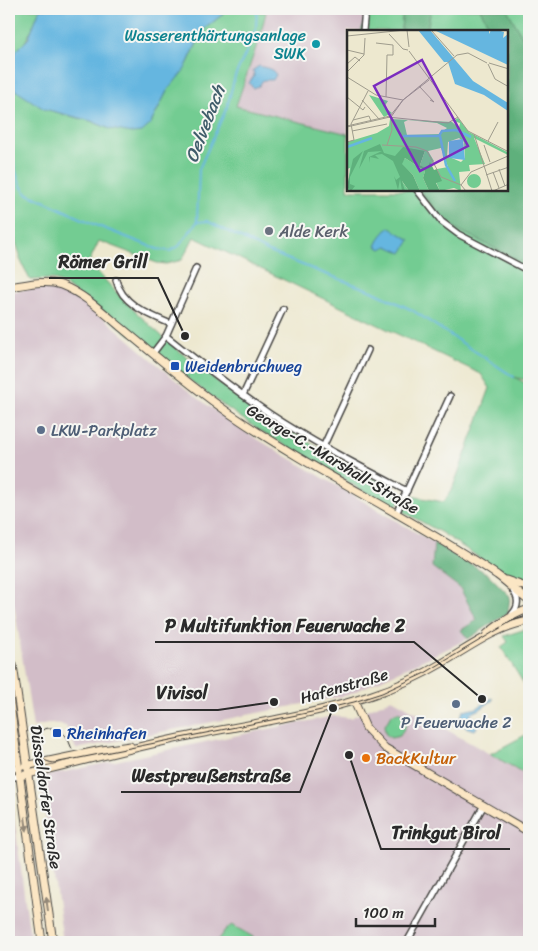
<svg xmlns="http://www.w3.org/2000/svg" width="538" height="951" viewBox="0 0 538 951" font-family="Sriracha,sans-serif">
  <rect width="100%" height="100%" fill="#f6f6f2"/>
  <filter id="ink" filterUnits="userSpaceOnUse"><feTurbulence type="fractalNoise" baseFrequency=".02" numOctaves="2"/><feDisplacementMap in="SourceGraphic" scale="10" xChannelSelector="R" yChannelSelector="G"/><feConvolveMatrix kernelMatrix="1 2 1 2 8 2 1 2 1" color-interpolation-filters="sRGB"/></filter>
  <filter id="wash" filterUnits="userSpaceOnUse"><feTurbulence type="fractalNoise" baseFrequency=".0096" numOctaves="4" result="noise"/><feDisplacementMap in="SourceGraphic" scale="20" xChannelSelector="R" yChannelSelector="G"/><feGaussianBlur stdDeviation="1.12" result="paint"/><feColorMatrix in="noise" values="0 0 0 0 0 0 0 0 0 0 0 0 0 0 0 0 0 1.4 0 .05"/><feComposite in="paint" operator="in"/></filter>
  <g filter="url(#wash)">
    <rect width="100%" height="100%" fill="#ede8cf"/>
    <g fill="#d2bdc8">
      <path d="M260,9H397L361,31H348V134L236,106L261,33L266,13L260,12Z"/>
      <path d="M51,285L63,289L97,312L186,389L218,413L252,436L434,543L432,567L460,588L478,620L461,630L468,639L348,695L76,749L66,726L53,723L33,727L14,604L9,600V292Z"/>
      <path d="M392,699L529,776V942H63L41,784L45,776L224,738L334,716L350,718Z"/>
      <path d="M9,779L25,900L31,942H9Z"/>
    </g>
    <g fill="#73cc92" stroke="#4f7c5e" fill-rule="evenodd">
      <path d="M9,9H40L33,27L24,44L62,114L91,121L110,129L150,125L167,91L188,63L203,30L223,14L225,9H260V12H266L261,33L236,106L348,134V190H420L444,220L457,229L529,266V381L514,377L529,385V582L510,578L442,533L402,511L400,499L397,505L391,507L257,429L209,395L64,284L52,279L30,280L20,259V255L9,222ZM194,237L481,374L490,388L453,487L444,502L400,494C394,486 380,482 371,477C335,458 300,438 266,416C220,385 176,351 136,312C119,296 104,279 89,262L99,241L157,263L166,264L182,260Z"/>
      <path d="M393,9H403L401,29L409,31H361L367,17Z"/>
      <path d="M431,9H480L492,31H417L427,29Z"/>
      <path d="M507,9H529V49Z"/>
      <path d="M529,628V692L501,647L508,642L504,636Z"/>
      <path d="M398,712L405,716L406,725L400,736L391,738L386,735L384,727L391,715Z"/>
      <path d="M529,733V776L490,754Z"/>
      <path d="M232,925L253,937L254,942H216L225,930Z"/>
    </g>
    <g fill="#5eb07c" stroke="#446e54">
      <path d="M403,9H431L427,30L409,31L401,29Z"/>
      <path d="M480,9H507L529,49V266L457,229L444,220L420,190H507V31H492Z"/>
      <path d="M434,543L488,574L510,596L508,613L468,639L461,630L477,620L460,588L432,567Z"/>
    </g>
    <g fill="#65b6e0" stroke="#487086">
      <path d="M40,9H225L223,14L203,30L185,69L167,91L150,125L142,132L132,133L110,129L91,121L44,109L18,92L10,84L16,51L28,39Z"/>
      <path d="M259,66C265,68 273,68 276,75L273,80H263L259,86L253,88L249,83L254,76L253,70Z"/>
      <path d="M389,227L410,240L402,253L387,246L381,249L376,246L381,236Z"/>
      <path d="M492,698L493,700L479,710L470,713L477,728L474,730L465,727L460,718L463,711L477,708Z"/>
    </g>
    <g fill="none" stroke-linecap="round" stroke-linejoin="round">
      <g stroke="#65b6e0" stroke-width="2">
        <path d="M9,136C12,152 15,182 26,193L98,226L157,249L170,251L179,246L197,222L207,221L267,251L320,272L372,291L412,310L514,377"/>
        <path d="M197,222L199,169L227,107L235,76L251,42L256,27L257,9"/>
      </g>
    </g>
  </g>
  <g filter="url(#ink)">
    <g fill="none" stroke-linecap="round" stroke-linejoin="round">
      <g stroke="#484744" stroke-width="8">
        <g id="street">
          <path d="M363,31L365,9"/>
          <path d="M417,190L442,222L458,234L529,271"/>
          <path d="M116,280C122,305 150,315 171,324"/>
          <path d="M166,336C200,363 234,390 270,414C314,443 361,467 407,491"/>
          <path d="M153,353L166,336L196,268"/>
          <path d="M243,395L283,309"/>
          <path d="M324,445L368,350"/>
          <path d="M396,514L450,396"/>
          <path d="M512,614C519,607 519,598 513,591"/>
          <path d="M9,770L19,767"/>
          <path d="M9,778L20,776"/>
          <path d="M407,942L484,805"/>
        </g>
      </g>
      <g stroke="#484744" stroke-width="9">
        <g id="secondary">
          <path d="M9,287C25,285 45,279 61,285C84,294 104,313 122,328C158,358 194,389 232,415C317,473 411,517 497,575C508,583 518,593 529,601"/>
          <path d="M506,580L529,588"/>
          <path d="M487,634C500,623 513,614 529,609"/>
          <path d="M9,656L13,665L53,942"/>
          <path d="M9,696L42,942"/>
          <path d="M354,701L366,728L385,748L529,832"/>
          <path d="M25,766L102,750L130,746"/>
          <path d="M20,776C73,764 126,749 179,738C242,725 311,716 372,695C397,687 422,675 444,662C471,646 498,626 529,621"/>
        </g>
      </g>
      <use href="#street" stroke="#fff" stroke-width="5"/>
      <use href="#secondary" stroke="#fbe6c4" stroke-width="7"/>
      <path stroke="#2b2b2b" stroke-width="1" d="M72,749L67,737L58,729C30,721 26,760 54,763L317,711L354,702L382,693L425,673L512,621L529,615"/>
    </g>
    <defs><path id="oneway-solid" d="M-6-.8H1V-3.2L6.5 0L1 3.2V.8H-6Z" transform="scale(1.25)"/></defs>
    <g fill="#938878">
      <use href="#oneway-solid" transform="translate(26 824) rotate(82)"/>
      <use href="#oneway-solid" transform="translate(47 904) rotate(-98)"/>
    </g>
  </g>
  <circle fill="#0f9aa8" stroke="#f6f6f2" stroke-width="2" cx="316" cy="44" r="5"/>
  <circle fill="#6b7280" stroke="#f6f6f2" stroke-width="2" cx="269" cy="231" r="5"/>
  <g fill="#1a4fb4" stroke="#f6f6f2" stroke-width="2">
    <rect x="170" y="361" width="10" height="10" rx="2.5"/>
    <rect x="52" y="728" width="10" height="10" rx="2.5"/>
  </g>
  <g fill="#5c6f8a" stroke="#f6f6f2" stroke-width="2">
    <circle cx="41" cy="430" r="5"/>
    <circle cx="456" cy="704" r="5"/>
  </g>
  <circle fill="#e8710a" stroke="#f6f6f2" stroke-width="2" cx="366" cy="758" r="5"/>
  <g text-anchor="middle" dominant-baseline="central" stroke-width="4" stroke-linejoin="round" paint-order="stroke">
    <g font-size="16" fill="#0d838f" stroke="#f6f6f2" text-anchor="end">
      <text x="306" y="35">Wasserenthärtungsanlage<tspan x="306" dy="18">SWK</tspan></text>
    </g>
    <g font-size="16" fill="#5b616d" stroke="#f6f6f2" text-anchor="start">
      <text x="279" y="231">Alde Kerk</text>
    </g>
    <g font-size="16" fill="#164399" stroke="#f6f6f2" text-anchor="start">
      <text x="185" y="366">Weidenbruchweg</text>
      <text x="67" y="733">Rheinhafen</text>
    </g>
    <g font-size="16" fill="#4e5e75" stroke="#f6f6f2" text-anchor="start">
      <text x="51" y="430">LKW-Parkplatz</text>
      <text x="456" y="722" text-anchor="middle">P Feuerwache 2</text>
    </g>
    <g font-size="16" fill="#2b2b2b" stroke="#f6f6f2">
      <text transform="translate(333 459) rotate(31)">George-C.-Marshall-Straße</text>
      <text transform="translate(344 686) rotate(-16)">Hafenstraße</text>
      <text transform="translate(46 797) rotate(82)">Düsseldorfer Straße</text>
    </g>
    <g font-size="16" fill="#c56008" stroke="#f6f6f2" text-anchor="start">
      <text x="376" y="758">BackKultur</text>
    </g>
    <g font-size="18" font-style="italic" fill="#3f5c6a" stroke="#f6f6f2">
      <text transform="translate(205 124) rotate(-69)">Oelvebach</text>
    </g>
  </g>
  <g transform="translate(347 30)">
    <rect width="161" height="161" fill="#ede8cf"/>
    <path d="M22,65L41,71L37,77L45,83L37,87ZM111,88L122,102L162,123L161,125L127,108L138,134L122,135L123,141L112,142L114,161L107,158L93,161L89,152L90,139L101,137L94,118L81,121L87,131L80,140L73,135L78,121L49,126L54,150L62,161H0L3,138L0,139V112L30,103L42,96L43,89L105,92L112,98L113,93L106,91ZM61,90L90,93L100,98L92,104L60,105L57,92ZM112,108L117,112L118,128L114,132L100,126L101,112ZM58,128L78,141L76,148L82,161H73L66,145L54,134ZM120 151a7 7 0 1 1 14 0a7 7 0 1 1-14 0Z" fill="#73cc92" fill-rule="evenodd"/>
    <path d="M33,114L37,123L48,126L56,117L78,121L73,135L80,139L83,132L87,140L90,139L95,151L89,153L93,161H82L76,148L78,141L58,128L55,134L66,145L73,161H62L55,151L58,161H55L53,149L51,160L47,146L49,150L53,147L46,131L35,124L28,125L32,129L23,127V133L22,127L35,121L21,122L12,139L17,121ZM16,121L3,147V154L8,156L4,161L0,157L4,138L6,129Z" fill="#5eb07c"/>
    <path d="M71,0H83L126,51L161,73V81L137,65L108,54L101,32H97ZM87,0H142V4L144,0H150L157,2L156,8L161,4V35ZM116,109L118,130L102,128V111Z" fill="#65b6e0"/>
    <path fill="none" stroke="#65b6e0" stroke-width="2.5" d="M56,106H92L95,101L109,100L124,107M93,106L99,135L108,151M0,117L25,108"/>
    <path fill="none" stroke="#9f9c8d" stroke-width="1" d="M60,0L62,17M84,0L107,26M42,4L56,19L61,20M0,6L58,0M29,13L46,15V25H40L39,67M0,20L17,24M62,21L121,101L162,122M142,33L162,39M0,34L8,27L13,31M141,34L148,49L162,57M0,42L17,25L18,8M0,47L29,65L56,70M72,56L87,72L83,70M0,67L16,80L18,77M15,70L32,89M40,87L101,93L111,87M44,87L56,70L110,25L121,23L140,33M6,90L22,86L24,91M0,96L43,86L56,70L82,50M0,97L43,87M5,101L40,94M127,104L145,161M141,111L151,92M0,112L7,110L4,94L21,61M35,115L69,117L80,121L94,147L114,155M40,115L45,100L44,88M137,115L143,132M152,139L158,156M146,142L152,158M139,145L162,137M119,161L114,155L124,142L161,126M146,161L162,154"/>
    <path fill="#7b2cbf" fill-opacity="0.15" stroke="#7b2cbf" stroke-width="2.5" d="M75,30L121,116L73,141L27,56Z"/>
    <rect width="161" height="161" fill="none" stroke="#2b2b2b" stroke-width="2.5"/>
  </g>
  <path fill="none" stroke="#2b2b2b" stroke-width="2" d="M185 336L158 278H49M482 699L414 642H155M274 702L218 710H147M333 708L300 792H121M349 755L381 849H510"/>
  <g fill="#2b2b2b" stroke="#f6f6f2" stroke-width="2">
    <circle cx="185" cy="336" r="5"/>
    <circle cx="482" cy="699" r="5"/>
    <circle cx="274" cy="702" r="5"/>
    <circle cx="333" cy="708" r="5"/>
    <circle cx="349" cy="755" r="5"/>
  </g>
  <g font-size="18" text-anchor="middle" font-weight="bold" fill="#2b2b2b" stroke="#f6f6f2" stroke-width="4" stroke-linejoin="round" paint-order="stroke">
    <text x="103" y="268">Römer Grill</text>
    <text x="285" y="632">P Multifunktion Feuerwache 2</text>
    <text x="182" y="699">Vivisol</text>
    <text x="211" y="782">Westpreußenstraße</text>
    <text x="446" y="839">Trinkgut Birol</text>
  </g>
  <rect width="538" height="951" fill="none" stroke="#f6f6f2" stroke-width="30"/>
  <path d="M356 918v8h79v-8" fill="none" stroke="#2b2b2b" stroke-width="2.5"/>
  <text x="363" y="918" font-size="15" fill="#2b2b2b" stroke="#f6f6f2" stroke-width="4" paint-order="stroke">100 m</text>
</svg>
